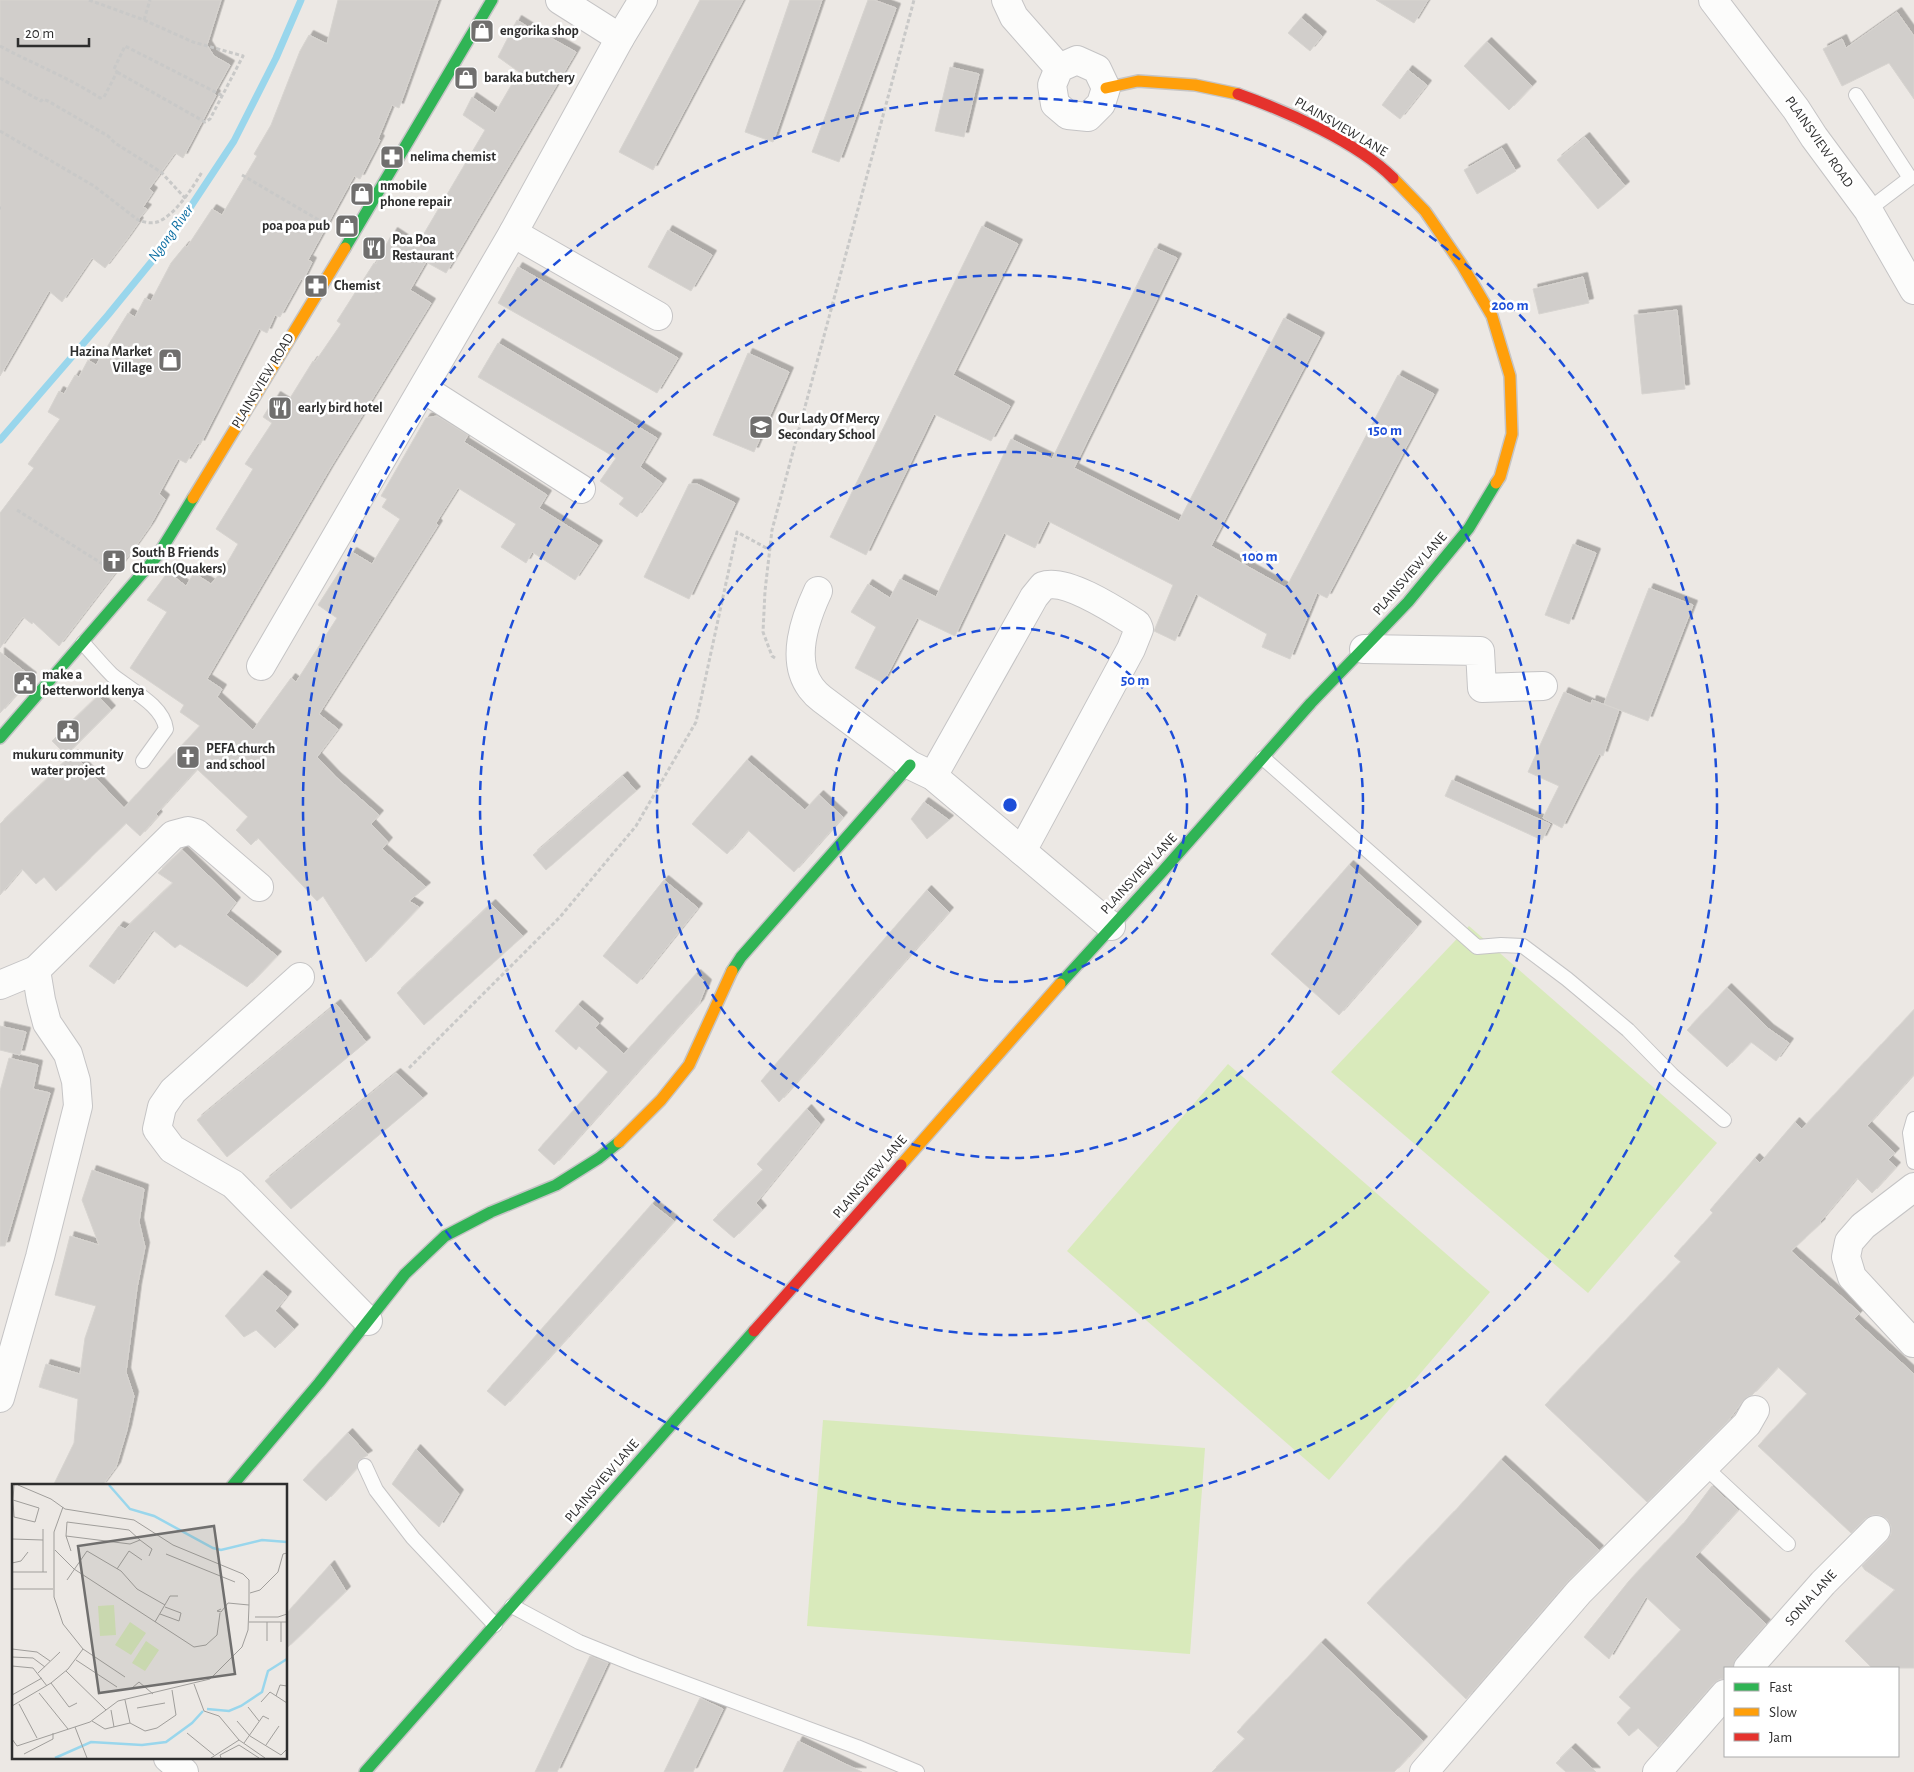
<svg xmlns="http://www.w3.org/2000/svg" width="1914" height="1772" viewBox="0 0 1914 1772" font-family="'Alegreya Sans',sans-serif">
  <defs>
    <filter id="shadow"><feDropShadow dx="4.5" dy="-4.5" stdDeviation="0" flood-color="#0004"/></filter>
  </defs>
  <rect width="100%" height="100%" fill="#ece8e4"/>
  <g fill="#d9eabb">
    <path d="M1469,926L1717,1143L1588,1293L1331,1072Z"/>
    <path d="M1228,1064L1490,1292L1329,1480L1067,1251Z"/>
    <path d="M823,1420L1205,1448L1190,1654L807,1626Z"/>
  </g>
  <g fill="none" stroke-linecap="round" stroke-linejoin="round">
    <path stroke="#99d6ec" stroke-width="7" d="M0,440L108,315L166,244L234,141L276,58L301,0"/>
  </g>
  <g fill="#d1cecb" stroke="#d7d4d0" filter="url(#shadow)">
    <path d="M0,0H221L207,45L214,56L230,65L214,94L216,95L183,158L175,153L149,189L153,192L143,207L147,209L137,221L139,222L127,239L105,268L92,258L62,302L49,291L0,376Z"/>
    <path d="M338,0H438L399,108L392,105L378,139L380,140L360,179L354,176L308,260L312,262L303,280L301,279L280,317L275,315L267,333L259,329L200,445L198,443L186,463L178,459L159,494L165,499L150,526L136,546L59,646L33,622L32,624L23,617L0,648V513L34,468L28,464L60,419L48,412L59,391L64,394L75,375L79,377L88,360L96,365L128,313L135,317L145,298L151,301L171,263L185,246L187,247L212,209L222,215L257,156L254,154L271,125L300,51L309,35L327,44Z"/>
    <path d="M700,0H743L653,170L619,152Z"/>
    <path d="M790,0H822L773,142L745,132Z"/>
    <path d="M868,0H874L896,8L839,162L812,152Z"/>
    <path d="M1376,0H1428L1414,23Z"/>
    <path d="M1897,12L1914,36V99L1889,63L1842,86L1823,49L1842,39L1846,48Z"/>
    <path d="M1301,18L1322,36L1310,51L1288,33Z"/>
    <path d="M517,20L541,35L542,33L576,52L446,273L426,262L410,290L431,303L329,470L207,679L222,689L217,697L253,730L291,678L296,682L337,618L318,605L352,552L372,564L400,519L382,507L387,499L381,496L426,418L437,416L468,435L464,442L547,495L539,508L598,545L575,580L532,552L526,563L501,547L516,524L458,488L436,523L438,525L319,714L338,729L317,757L336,777L379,815L371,824L388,842L382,849L426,887L409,901L419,907L366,962L323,896L317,901L258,838L251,845L236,830L248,817L197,769L156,814L158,816L140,836L126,823L56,891L44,877L36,884L22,869L0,895V824L73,754L124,808L200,726L180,712L184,705L130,668L167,612L147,600L168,572L186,586L194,573L211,584L223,570L238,544L216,529L253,469L245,464L272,423L263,417L276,396L287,403L313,361L315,362L341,324L337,321L374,263L376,264L393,232L416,247L485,130L463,115L472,97L495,113L519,72L498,57Z"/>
    <path d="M1487,42L1532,86L1509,110L1464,66Z"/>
    <path d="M950,67L979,74L964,137L935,131Z"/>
    <path d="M1408,70L1427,85L1400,119L1382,105Z"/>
    <path d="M1585,137L1625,186L1598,209L1557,160Z"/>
    <path d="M1502,148L1516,171L1477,194L1464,170Z"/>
    <path d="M982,226L1018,244L953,375L1010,406L991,441L934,414L866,555L830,537Z"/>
    <path d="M668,230L712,255L691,291L648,267Z"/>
    <path d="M1155,248L1177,258L1074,468L1179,521L1284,318L1320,337L1211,546L1286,588L1398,375L1434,394L1327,598L1317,593L1290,659L1262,647L1267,634L1196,594L1175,641L1154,631L1173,585L1048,521L1035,548L1004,533L955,636L917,618L883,683L855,668L876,627L851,612L868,584L890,598L900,579L936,597L1011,439L1052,459Z"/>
    <path d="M518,267L678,358L657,393L498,303Z"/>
    <path d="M1583,277L1589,303L1539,314L1533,289Z"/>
    <path d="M1677,310L1685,389L1642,394L1634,315Z"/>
    <path d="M498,343L657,438L640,467L662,483L637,517L619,504L624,498L600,481L616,458L478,377Z"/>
    <path d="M748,353L789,372L754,452L713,435Z"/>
    <path d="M689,484H697L735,503L689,599L644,577Z"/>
    <path d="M1573,544L1596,553L1569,624L1545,615Z"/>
    <path d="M1649,588L1693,605L1648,721L1604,704Z"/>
    <path d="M0,652L32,677L0,713Z"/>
    <path d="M1564,692L1591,704L1592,700L1619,710L1603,756L1599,754L1562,828L1543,818L1559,786L1528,772Z"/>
    <path d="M98,696L111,710L66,755L52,741Z"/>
    <path d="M747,760L805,810L819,795L843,817L794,872L748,830L727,854L692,824Z"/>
    <path d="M623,776L636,791L546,870L533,855Z"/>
    <path d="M1452,780L1550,824L1542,840L1445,796Z"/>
    <path d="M924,802L949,820L927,839L911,819Z"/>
    <path d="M182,850L236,902L226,915L277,956L247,987L180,944L175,948L153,930L114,984L89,966L119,926L125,929L173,883L158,873Z"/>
    <path d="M1349,865L1417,926L1339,1015L1271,954Z"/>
    <path d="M664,880L698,908L637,984L603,956Z"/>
    <path d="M927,890L949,912L779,1102L761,1081Z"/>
    <path d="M491,904L523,936L424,1025L397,993Z"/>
    <path d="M696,974L707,984L699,1004L554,1165L538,1150L608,1072L579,1046L576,1050L555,1031L578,1005L599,1023L595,1028L624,1054Z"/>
    <path d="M1727,988L1769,1029L1789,1043L1776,1061L1751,1042L1727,1067L1687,1030Z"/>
    <path d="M336,1004L366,1042L227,1157L197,1120Z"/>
    <path d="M1914,1010V1074L1867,1126L1895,1153L1888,1160L1896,1167L1872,1193L1857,1178L1820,1222L1821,1223L1791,1251L1860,1313L1854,1319L1914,1374V1668H1872L1845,1641L1895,1590L1865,1570L1862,1566L1887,1541L1891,1534V1526L1887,1519L1880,1515H1872L1865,1519L1851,1533L1758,1446L1807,1394L1778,1367L1752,1395L1747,1397L1742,1402L1727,1422L1647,1502L1545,1405L1681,1262L1674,1256L1713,1213L1710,1210L1755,1158L1760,1163L1795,1122L1802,1129Z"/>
    <path d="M0,1026L26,1032L20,1055L0,1050Z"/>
    <path d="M9,1058L38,1065L33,1089L50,1093L5,1246H0V1091Z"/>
    <path d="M396,1073L423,1098L291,1209L265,1181Z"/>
    <path d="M807,1109L820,1124L756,1203L762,1210L734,1238L713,1220L763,1170L757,1164Z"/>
    <path d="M92,1170L144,1189L139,1222L145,1247L137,1288L126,1372L134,1396L127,1430L116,1467L102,1486H53L74,1443L78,1399L39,1387L46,1364L80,1374L85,1338L96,1306L55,1295L70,1236L99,1245L82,1200Z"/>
    <path d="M652,1204L674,1221L505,1406L487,1391Z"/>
    <path d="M262,1275L287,1296L275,1311L294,1329L275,1348L256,1330L244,1337L225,1316Z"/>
    <path d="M348,1433L368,1455L358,1461L357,1468L326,1501L303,1480Z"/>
    <path d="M416,1449L459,1494L439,1527L392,1484Z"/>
    <path d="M1501,1460L1599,1550L1567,1582L1466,1699L1367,1603L1455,1511Z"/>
    <path d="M1712,1486L1738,1510L1695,1557L1766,1624L1736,1658L1733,1668H1725V1679H1720L1713,1684L1658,1747L1638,1728L1629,1736L1617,1723L1631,1708L1619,1697L1681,1630L1646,1597L1609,1659L1584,1637L1629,1581L1684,1523Z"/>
    <path d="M330,1565L346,1591L286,1649V1614Z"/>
    <path d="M1321,1643L1423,1741L1394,1772H1212L1245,1739L1237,1732Z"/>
    <path d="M590,1656L608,1663L557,1772H535Z"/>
    <path d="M700,1698L723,1709L693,1772H664Z"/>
    <path d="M798,1741L862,1772H783Z"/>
    <path d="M1571,1748L1596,1772H1566L1556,1763Z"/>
  </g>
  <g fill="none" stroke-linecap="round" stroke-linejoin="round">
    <g stroke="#c5c4c5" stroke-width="16">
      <g id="lane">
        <path d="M1856,95L1910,178L1868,210"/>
        <path d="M83,643C92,653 102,665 112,675C130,690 163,705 166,729L143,761"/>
        <path d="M1263,758L1477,947L1501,945L1523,946L1567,979L1628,1030L1672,1075L1724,1120"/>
        <path d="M1914,1119L1910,1133L1914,1162"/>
        <path d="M365,1466L376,1490L413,1538L495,1625"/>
        <path d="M1705,1467L1788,1544"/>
        <path d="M512,1606L579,1642L636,1665L857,1747L917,1772"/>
      </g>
    </g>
    <g stroke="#c5c4c5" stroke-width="30">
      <g id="street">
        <path d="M560,0L620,38"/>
        <path d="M1006,0L1014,17L1059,68"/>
        <path d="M1713,0L1796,109L1814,137L1868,210L1914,290"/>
        <path d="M1077,60L1097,69L1106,88L1101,104L1088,117L1068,115L1055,104L1052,85L1059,68Z"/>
        <path d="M513,233L658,316"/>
        <path d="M424,389L581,489"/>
        <path d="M818,591C805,619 790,660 811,688C814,692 818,696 822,699L910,765L933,776L1111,926"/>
        <path d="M1364,649L1480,651L1482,688L1543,686"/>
        <path d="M261,666L513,233L620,38L643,0"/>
        <path d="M933,776L1034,597L1043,586C1065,577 1118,612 1137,624L1139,629L1131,649L1022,851"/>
        <path d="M300,977L173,1091L162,1107L157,1129L172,1149L233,1184L368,1321"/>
        <path d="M0,985L36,970"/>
        <path d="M1913,1343L1852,1277L1846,1257L1849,1242L1863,1226L1914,1187"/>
        <path d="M0,1398L40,1257L78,1106L76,1081L68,1054L47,1023L41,1000L36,970L173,835L188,831L196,833L259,887"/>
        <path d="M1748,1668L1823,1583L1876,1530"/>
        <path d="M168,1758L184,1772"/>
        <path d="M1424,1772L1579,1592L1747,1424L1755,1410"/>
        <path d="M1657,1772L1725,1694"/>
      </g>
    </g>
    <g stroke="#c5c4c5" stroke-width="14">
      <g id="fast">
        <path d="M345,248L492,0"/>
        <path d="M0,738L158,555L193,498"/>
        <path d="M732,971L741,957L910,765"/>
        <path d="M1060,984L1162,872L1311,703L1408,602L1469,528L1496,483"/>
        <path d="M232,1486L319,1383L405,1274L445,1236L491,1212L556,1185L599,1158L619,1142"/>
        <path d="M365,1772L754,1331"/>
      </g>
    </g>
    <g stroke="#c5c4c5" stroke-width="14">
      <g id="slow">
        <path d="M1106,88L1138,81L1195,85L1238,94"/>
        <path d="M1393,178L1425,211L1462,265L1492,316L1510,376L1512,434L1500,477L1496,483"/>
        <path d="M193,498L345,248"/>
        <path d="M619,1142L661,1100L689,1065L732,971"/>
        <path d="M901,1165L1060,984"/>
      </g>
    </g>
    <g stroke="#c5c4c5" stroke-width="14">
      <g id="jam">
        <path d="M1238,94C1286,111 1357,142 1393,178"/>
        <path d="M754,1331L901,1165"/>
      </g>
    </g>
    <g stroke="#c9c9c8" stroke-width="3" stroke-dasharray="4 2.5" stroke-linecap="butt">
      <path d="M89,0L144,20L193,42L243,56L210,119L205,122L117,72"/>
      <path d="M144,20L150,0"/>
      <path d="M0,46C33,64 68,77 100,98L104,97L117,72L114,69L125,46L223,96"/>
      <path d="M0,78L41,101L43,99L48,101L108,136L115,143L161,172L186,199"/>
      <path d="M0,131L94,186L138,220C144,222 151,224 157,222C175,216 193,187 202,172"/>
      <path d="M242,175L329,226"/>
      <path d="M0,208H1"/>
      <path d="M17,510L112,570"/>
      <path d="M775,658L772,656L763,632L765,591L772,530L914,0"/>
      <path d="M409,1068L560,917L636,826L696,722L737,532L770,550"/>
    </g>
    <use href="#lane" stroke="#fcfcfb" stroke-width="14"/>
    <use href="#street" stroke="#fcfcfb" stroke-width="28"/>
    <use href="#fast" stroke="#30b455" stroke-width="11"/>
    <use href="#slow" stroke="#ff9f0a" stroke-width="11"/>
    <use href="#jam" stroke="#e5322d" stroke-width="11"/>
  </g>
  <g fill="none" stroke="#1d4ed8" stroke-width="2.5" stroke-dasharray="9 6">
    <circle cx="1010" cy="805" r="177"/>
    <circle cx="1010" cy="805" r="353"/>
    <circle cx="1010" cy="805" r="530"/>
    <circle cx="1010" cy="805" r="707"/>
  </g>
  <defs>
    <g id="shop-square" transform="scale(1.25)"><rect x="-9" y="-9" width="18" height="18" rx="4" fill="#706f6e" stroke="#fff"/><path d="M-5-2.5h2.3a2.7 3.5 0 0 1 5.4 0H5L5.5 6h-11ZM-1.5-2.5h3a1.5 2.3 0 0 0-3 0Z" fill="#fff"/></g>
    <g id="pharmacy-square" transform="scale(1.25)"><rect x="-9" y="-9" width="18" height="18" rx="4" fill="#706f6e" stroke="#fff"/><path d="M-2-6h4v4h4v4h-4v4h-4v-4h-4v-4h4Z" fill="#fff"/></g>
    <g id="restaurant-square" transform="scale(1.25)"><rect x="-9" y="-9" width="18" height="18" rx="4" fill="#706f6e" stroke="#fff"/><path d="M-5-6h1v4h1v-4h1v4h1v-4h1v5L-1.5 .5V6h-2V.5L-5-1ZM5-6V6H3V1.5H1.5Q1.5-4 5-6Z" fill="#fff"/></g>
    <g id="school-square" transform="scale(1.25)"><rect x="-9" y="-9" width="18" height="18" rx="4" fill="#706f6e" stroke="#fff"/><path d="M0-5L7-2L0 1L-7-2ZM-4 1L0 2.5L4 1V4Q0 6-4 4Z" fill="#fff"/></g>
    <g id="church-square" transform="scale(1.25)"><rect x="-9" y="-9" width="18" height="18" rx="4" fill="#706f6e" stroke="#fff"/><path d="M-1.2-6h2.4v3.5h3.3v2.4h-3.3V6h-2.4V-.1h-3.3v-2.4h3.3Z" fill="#fff"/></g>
    <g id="civic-square" transform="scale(1.25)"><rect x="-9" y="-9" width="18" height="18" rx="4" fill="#706f6e" stroke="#fff"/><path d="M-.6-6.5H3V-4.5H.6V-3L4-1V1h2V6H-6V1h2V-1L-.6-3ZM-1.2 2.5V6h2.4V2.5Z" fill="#fff"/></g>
  </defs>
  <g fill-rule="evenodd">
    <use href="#shop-square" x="482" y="31"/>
    <use href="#shop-square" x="466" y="78"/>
    <use href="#pharmacy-square" x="392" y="157"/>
    <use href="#shop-square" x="362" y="194"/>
    <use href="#shop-square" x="347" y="226"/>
    <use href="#restaurant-square" x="374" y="248"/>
    <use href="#pharmacy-square" x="316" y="286"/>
    <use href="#shop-square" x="170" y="360"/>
    <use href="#restaurant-square" x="280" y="408"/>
    <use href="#school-square" x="761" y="427"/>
    <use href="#church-square" x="114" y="561"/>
    <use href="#civic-square" x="25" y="683"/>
    <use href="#civic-square" x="68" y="731"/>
    <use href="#church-square" x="188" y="757"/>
  </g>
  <g text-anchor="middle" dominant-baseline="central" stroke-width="5" stroke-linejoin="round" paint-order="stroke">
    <g font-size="14" font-weight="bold" fill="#2e2e2e" stroke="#fff" text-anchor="start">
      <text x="500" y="31">engorika shop</text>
      <text x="484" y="78">baraka butchery</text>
      <text x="410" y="157">nelima chemist</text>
      <text x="380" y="186">nmobile<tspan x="380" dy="16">phone repair</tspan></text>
      <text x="330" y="226" text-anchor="end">poa poa pub</text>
      <text x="392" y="240">Poa Poa<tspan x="392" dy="16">Restaurant</tspan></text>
      <text x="334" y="286">Chemist</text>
      <text x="152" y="352" text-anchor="end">Hazina Market<tspan x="152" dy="16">Village</tspan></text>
      <text x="298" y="408">early bird hotel</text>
      <text x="778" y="419">Our Lady Of Mercy<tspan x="778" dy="16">Secondary School</tspan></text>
      <text x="132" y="553">South B Friends<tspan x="132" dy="16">Church(Quakers)</tspan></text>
      <text x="42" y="675">make a<tspan x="42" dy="16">betterworld kenya</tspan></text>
      <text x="206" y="749">PEFA church<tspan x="206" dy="16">and school</tspan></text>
      <text x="68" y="755" text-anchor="middle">mukuru community<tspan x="68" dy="16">water project</tspan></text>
    </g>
    <g font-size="14" fill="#2e2e2e" stroke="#fff">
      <text transform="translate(1341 127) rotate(30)">PLAINSVIEW LANE</text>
      <text transform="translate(1819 142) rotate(55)">PLAINSVIEW ROAD</text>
      <text transform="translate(263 381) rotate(-59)">PLAINSVIEW ROAD</text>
      <text transform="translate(1410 574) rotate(-49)">PLAINSVIEW LANE</text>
      <text transform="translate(1139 874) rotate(-47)">PLAINSVIEW LANE</text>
      <text transform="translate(870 1177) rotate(-49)">PLAINSVIEW LANE</text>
      <text transform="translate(602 1481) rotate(-49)">PLAINSVIEW LANE</text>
      <text transform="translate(1811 1598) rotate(-48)">SONIA LANE</text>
    </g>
    <g font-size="15" font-style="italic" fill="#0d6fa3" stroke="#fff">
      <text transform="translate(171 233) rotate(-54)">Ngong River</text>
    </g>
  </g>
  <g transform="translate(12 1484)">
    <rect width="275" height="275" fill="#ece8e4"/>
    <path d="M102,121L104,151L88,152L86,122ZM118,138L134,149L119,171L103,161ZM134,157L147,166L133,187L120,179Z" fill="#d9eabb"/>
    <path fill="none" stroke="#99d6ec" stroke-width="2.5" d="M97,1L118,25L142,32L201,64L209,66L250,56L275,58M195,225L217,227L229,222L250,208L256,187L275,175M43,274L79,258L130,261L154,258L180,239L191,227"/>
    <path fill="none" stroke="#a09e9b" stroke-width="1" d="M1,16L27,24L23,38L2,33L1,16L2,1M31,45V88M54,52L59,67M0,55L31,56M128,56L117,46L55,38L54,52L118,60L128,56L140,65L137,72M43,66L62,85L182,163L194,161L205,151L208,129M154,70L223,98M0,79L9,77L16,68M105,85L117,67L130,76M0,88H35M55,96L75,67L109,87L125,105L153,121M0,105H41M238,109L248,106L266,88L271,70L275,69M209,125L205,127L209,128L216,119L237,121M148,130L167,137L169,129L153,123M243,133H266L275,130M143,138L158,112H166M237,138H275M255,138V157M269,138V158M0,165L25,168L38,177M71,165L113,193M0,173L21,174L33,183M64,176L105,203M0,182L21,184L35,202M54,187L94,226M26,189L48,168M39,199L57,223L65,219M182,200L192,227L207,232L227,256L253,274M120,204L127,198L141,210M27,209L56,245M0,211L30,194M264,212L268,201L275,202M113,216L118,239M249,218L258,208L275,219M7,220L25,254M0,222L39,199L56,185L71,165L51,140L42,113V48L51,23M236,223L247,237M125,224L153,219M99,226L102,243M80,237L93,245L118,239L133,247L145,244L164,231L160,206M225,237L238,252L269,271L275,265M63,243L75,274M175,249L202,271M0,255L5,262L78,238L106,217L198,195L230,163L236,146L237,121V96L231,90L161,61L122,36L53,25L39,15L6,1M232,259L251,232L257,235M254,261L267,242M12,270L41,255V249M199,274L227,256M209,274L208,271L227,261L247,274"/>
    <path fill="#706f6e" fill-opacity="0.15" stroke="#706f6e" stroke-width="2.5" d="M202,42L223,190L87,209L66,62Z"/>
    <rect width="275" height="275" fill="none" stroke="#2e2e2e" stroke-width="2.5"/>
  </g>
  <circle cx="1010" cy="805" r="8" fill="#1d4ed8" stroke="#fff" stroke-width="2.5"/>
  <g font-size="15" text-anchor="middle" font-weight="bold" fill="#1d4ed8" stroke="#fff" stroke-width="5" stroke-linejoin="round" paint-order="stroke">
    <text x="1510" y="310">200 m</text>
    <text x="1385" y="435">150 m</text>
    <text x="1260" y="561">100 m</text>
    <text x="1135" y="685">50 m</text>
  </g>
  <rect x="1724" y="1667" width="175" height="90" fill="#ffffff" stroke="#ababab"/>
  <rect x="1734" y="1683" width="25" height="8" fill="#30b455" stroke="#ababab"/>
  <text x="1769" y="1692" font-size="15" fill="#2e2e2e">Fast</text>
  <rect x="1734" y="1708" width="25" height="8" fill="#ff9f0a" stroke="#ababab"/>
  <text x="1769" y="1717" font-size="15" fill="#2e2e2e">Slow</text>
  <rect x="1734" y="1733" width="25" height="8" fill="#e5322d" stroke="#ababab"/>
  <text x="1769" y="1742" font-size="15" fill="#2e2e2e">Jam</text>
  <path d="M18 38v8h71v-8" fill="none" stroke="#2e2e2e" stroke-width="2.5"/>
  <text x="25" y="38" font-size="15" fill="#2e2e2e" stroke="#ffffff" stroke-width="4" paint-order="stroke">20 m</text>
</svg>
